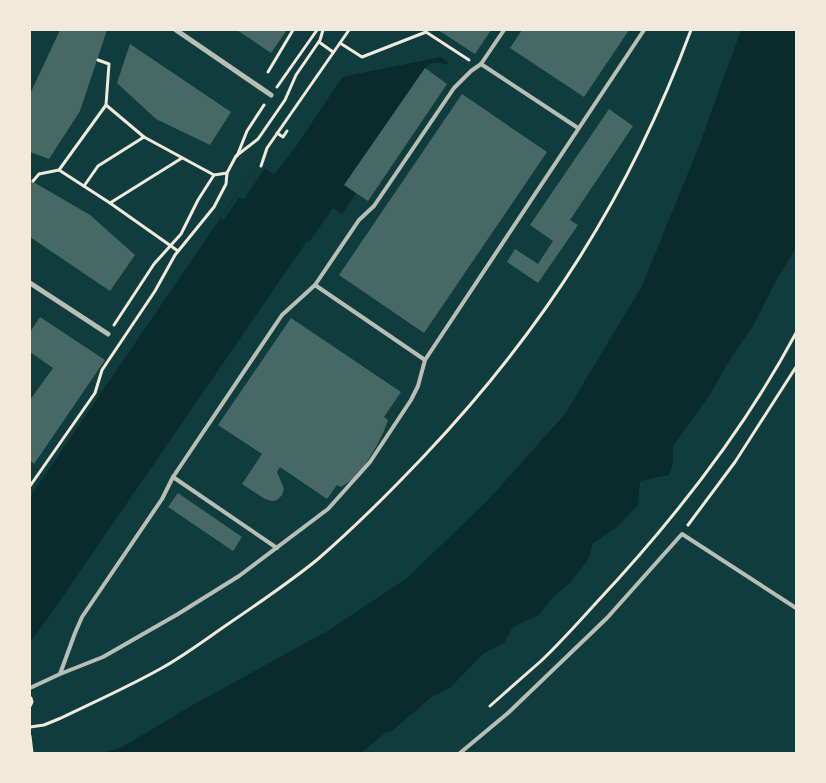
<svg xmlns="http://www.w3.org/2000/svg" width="826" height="783" viewBox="0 0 826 783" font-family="'Roboto Condensed',sans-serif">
  <rect width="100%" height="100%" fill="#0f3d3e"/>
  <g fill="#0a2a2b">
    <path d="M374,30H467L447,65C439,62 430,61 425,68L345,184L356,193L342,214L333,208L309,242L307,241L50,615L30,642V497L258,163L274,175L297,145Z"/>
    <path d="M741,30H796V248L778,277L753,326L727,364L711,393L673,446V463L669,475L640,481L638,505L617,527L593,543L588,560L570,583L552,598L539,615L513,627L504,643L484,653L450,688L433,696L392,731L385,733L361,753H105L124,746L191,706L329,630L407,578L489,499L565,414L642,286L699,146Z"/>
  </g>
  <g fill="#0f3d3e">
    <path d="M373,30H438L461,45L449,66L447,65L448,63L441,57L342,77Z"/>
    <path d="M258,163L265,168L244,199L239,197L224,220L221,218Z"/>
  </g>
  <g fill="#486865">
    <path d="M60,30H107L80,111L49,159L30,152V94Z"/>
    <path d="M237,30H287L271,53Z"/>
    <path d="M438,30H491L475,54Z"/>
    <path d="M522,30H629L584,97L510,48Z"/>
    <path d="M130,44L231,112L210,145L156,119L117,83Z"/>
    <path d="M425,68L447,84L368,201L344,185Z"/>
    <path d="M462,94L547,152L424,333L339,275Z"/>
    <path d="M609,109L633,126L570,220L578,225L538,283L507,262L515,249L538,264L553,241L530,225Z"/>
    <path d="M30,180L90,215L135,255L110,291L30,237Z"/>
    <path d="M40,317L105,360L34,464L30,460V400L53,368L30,352V332Z"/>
    <path d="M291,318L401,392L384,417L388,420L384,431L376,447L365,465L352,480L341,487L337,485L327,499L280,467L277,472L284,489L282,495L277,500L272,501L265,499L242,484L262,454L218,425Z"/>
    <path d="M178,493L242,537L233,551L168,507Z"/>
  </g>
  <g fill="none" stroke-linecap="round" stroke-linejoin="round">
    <g stroke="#f1e9da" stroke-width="3">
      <path d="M319,42L333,52"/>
      <path d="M340,43L362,57L426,32L469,60"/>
      <path d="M98,60L109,64L106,105L144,137L214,175L198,200L181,234L154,264L114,325"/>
      <path d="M268,72L293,30"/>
      <path d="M277,87L317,30"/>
      <path d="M277,133L283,137L287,131"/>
      <path d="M237,156L247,131L264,105"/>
      <path d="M261,166L267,148L349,30"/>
      <path d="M59,170L106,105"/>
      <path d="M214,175L227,173"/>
      <path d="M33,181L39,174L59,170L110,203L178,251"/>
      <path d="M84,186L98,166L144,137"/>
      <path d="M110,203L182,158"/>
      <path d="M30,486L95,393L102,370L155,291L175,255L214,207L226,184L227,173L236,156L258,139L285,100L296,75L320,40L323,30"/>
      <path d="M688,525L735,462L796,367"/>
      <path d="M30,706L32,702L31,698"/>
      <path d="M490,706C507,691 524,676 541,661C560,643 578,623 596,603C672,522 743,432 796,333"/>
      <path d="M30,727L44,725L61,718C94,702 128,687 160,669C184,656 206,639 228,624C259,603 290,582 318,559C356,526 391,491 425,455C545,328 630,194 691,30"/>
      <path d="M30,736L32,753"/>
    </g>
    <g stroke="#b8beb3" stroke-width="4">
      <path d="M481,64L578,128"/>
      <path d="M315,285L425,360"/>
      <path d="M173,477L277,548"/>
      <path d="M60,674L75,633L82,617L162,499L173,477L282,315L315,285L359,220L374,206L454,88L471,71L481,64L504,30"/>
      <path d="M30,688L60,674L103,657L178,614L239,576L328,509L370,462L411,400L418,386L425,360L644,30"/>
      <path d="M460,753L508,713L607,618L682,534L796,608"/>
    </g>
    <g stroke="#b8beb3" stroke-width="5">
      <path d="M176,30L271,95"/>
      <path d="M30,283L108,334"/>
    </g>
  </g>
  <rect width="826" height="783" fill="none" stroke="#f1e9da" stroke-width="62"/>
</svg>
